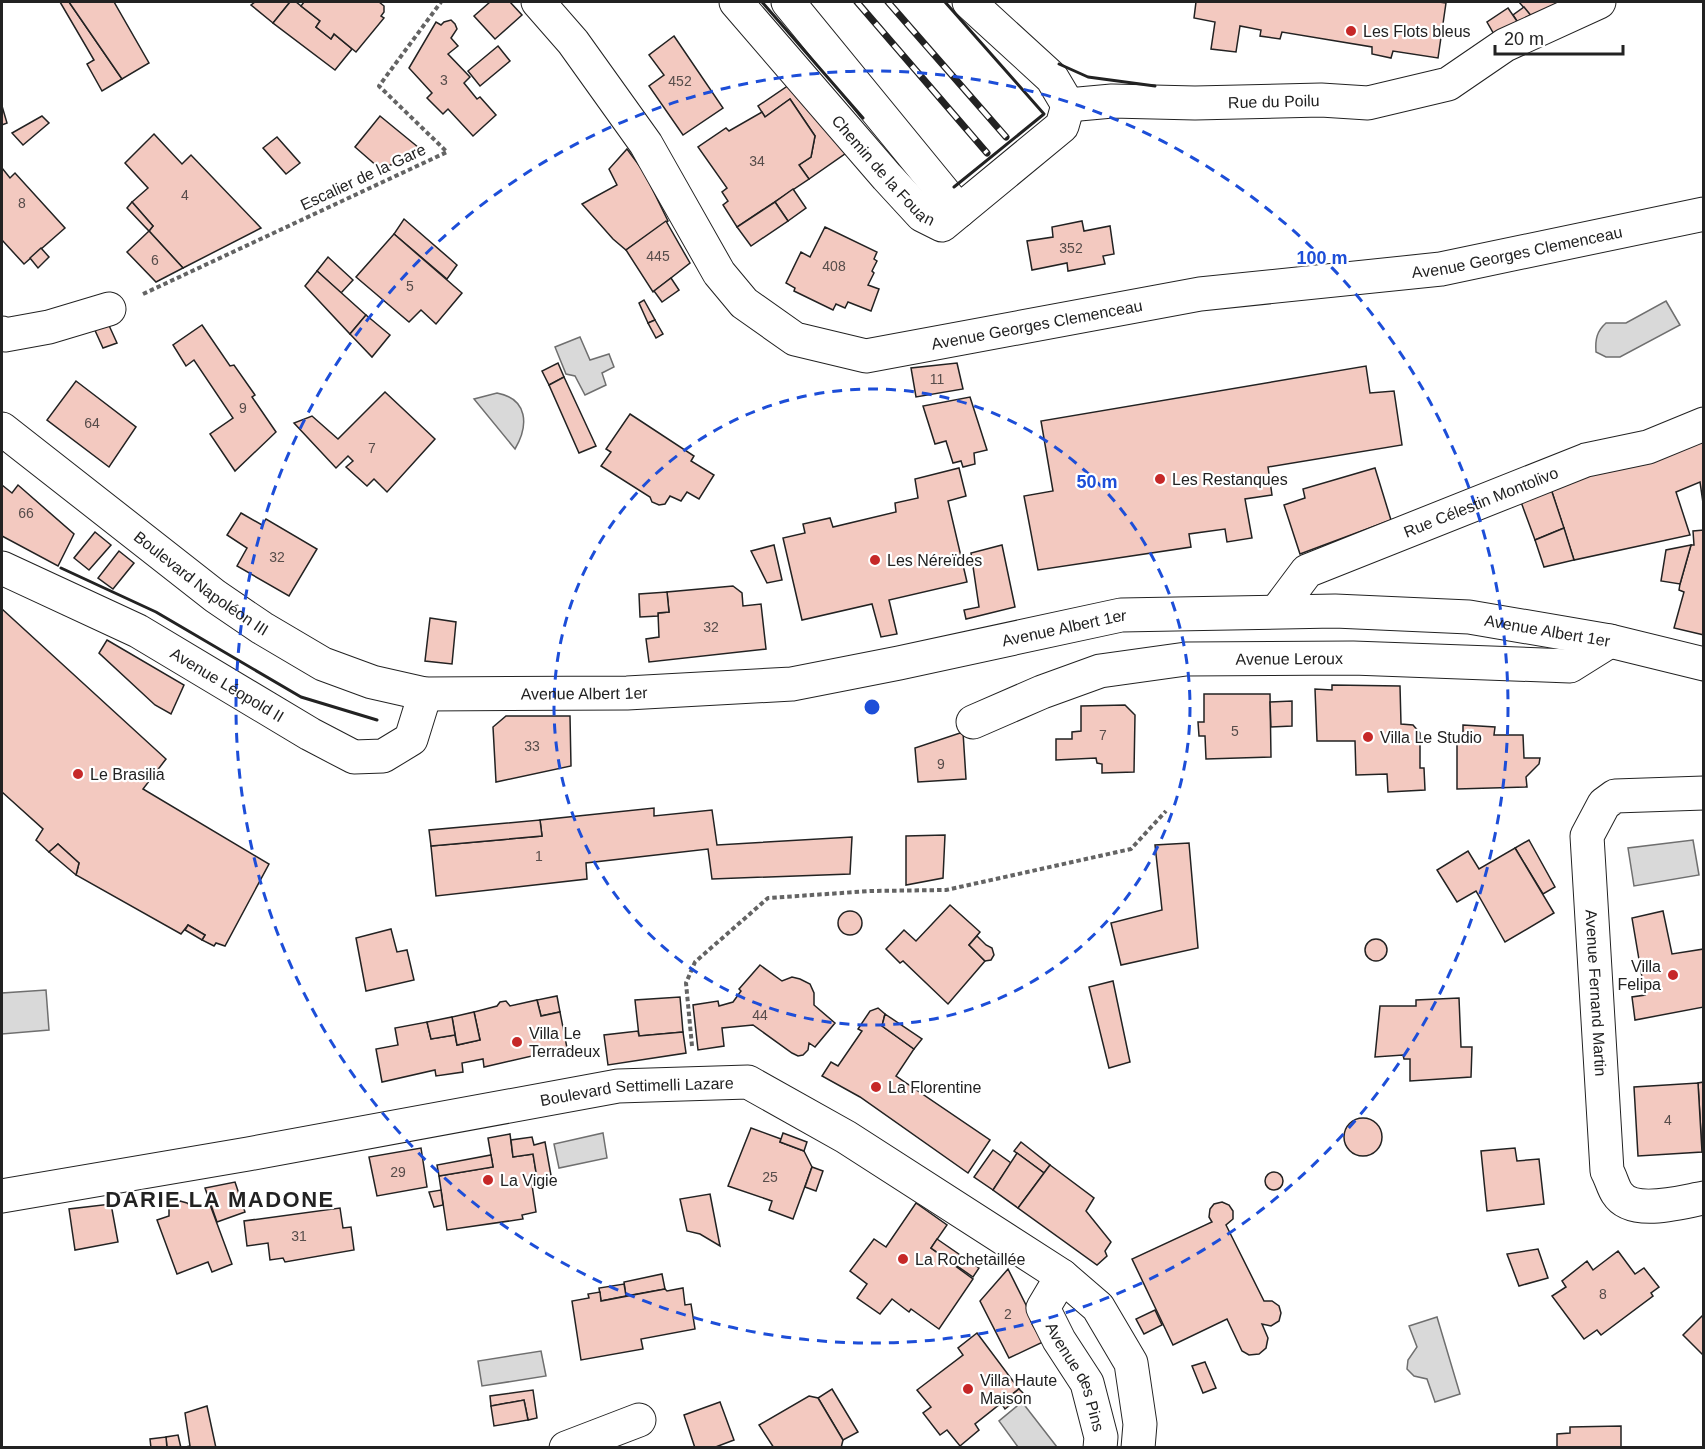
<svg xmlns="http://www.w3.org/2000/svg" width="1705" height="1449" viewBox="0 0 1705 1449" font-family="Helvetica,sans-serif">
  <rect width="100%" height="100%" fill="#fff"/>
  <g fill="#d9d9d9" stroke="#6f6f6f" stroke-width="1.5">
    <path d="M1666,301L1680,325L1620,357H1606L1596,352C1595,339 1597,331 1606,323H1626Z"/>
    <path d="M580,337L590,360L609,354L614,367L602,373L606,385L585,395L575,376L566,374L555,347Z"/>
    <path d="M497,393C528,399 529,425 515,449L474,399Z"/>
    <path d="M1693,840L1699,875L1634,886L1628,848Z"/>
    <path d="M46,990L49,1030L2,1034V993Z"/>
    <path d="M603,1133L607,1158L559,1168L554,1144Z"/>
    <path d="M1437,1317L1460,1394L1435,1402L1427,1379L1414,1376L1407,1369L1408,1360L1417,1347L1409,1326Z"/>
    <path d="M541,1351L546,1376L482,1386L478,1361Z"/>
    <path d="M1022,1402L1057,1447H1018L999,1421Z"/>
  </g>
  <g fill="#f3c9c0" stroke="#222" stroke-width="1.5">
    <path d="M60,2H69L122,79L102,91L87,64L94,60Z"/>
    <path d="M69,2H114L149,63L122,79Z"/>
    <path d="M255,2H290L273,23L251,5Z"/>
    <path d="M290,2H296L320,21L316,27L331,39L334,34L352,49L335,70L273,23Z"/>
    <path d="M304,2H379L384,6V12L381,16L384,18L356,52L334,34L331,39L316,27L320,21L301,6Z"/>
    <path d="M490,2H510L522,15L495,39L474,16Z"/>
    <path d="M1196,2H1439L1446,3L1438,58L1393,51L1391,58L1372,54V47L1282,32L1280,39L1260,36L1261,30L1240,26L1236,52L1211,49L1215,22L1194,18Z"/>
    <path d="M1519,2H1575L1537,23Z"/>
    <path d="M1524,7L1537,23L1523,30L1513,15Z"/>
    <path d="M1508,8L1523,30L1499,43L1487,22Z"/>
    <path d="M451,20L455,24L457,29L451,38L458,46L448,54L470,77L464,83L477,99L480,97L496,115L473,136L448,109L443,114L427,98L432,93L409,68L436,22L441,25L444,22Z"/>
    <path d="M674,36L723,108L683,135L649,86L664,75L649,55Z"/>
    <path d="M498,46L510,61L480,86L468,71Z"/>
    <path d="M792,83L849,151L809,179L799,165L811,157L815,136L790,99L765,117L758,106Z"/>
    <path d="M790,99L815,136L811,157L799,165L809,179L737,227L723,205L728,201L722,192L727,188L698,147L726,128L729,131L762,112L765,117Z"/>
    <path d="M2,106L7,123L2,125Z"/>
    <path d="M42,116L49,123L23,145L12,133Z"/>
    <path d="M380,116L424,152L402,163L378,167L355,147Z"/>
    <path d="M154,134L182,164L191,155L261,228L183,268L149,231L153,226L132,202L148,188L125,163Z"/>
    <path d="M277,137L300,163L286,174L263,148Z"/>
    <path d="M627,149L644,172L668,221L626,250L613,239L582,204L617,185L609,169Z"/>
    <path d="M2,168L10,178L15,173L65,228L24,264L2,240Z"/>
    <path d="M793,189L806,208L788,221L775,202Z"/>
    <path d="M132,202L153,226L149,231L127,208Z"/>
    <path d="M775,202L788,221L751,246L737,227Z"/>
    <path d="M404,219L457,265L447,279L394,234Z"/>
    <path d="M666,221L690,263L653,292L626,250Z"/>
    <path d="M1082,221L1084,231L1110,226L1114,254L1103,256L1105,264L1068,271L1067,263L1032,270L1027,241L1053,237L1052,227Z"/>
    <path d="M825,227L877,252L874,259L877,261L872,271L874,273L868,285L879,289L871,311L848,302L845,308L836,304L833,310L794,291L795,288L786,283L801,252L810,257Z"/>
    <path d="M149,231L183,268L156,282L127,252Z"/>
    <path d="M394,234L462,293L436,324L421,310L409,322L356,277Z"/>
    <path d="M41,248L49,257L38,268L30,258Z"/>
    <path d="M328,257L353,280L341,293L317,271Z"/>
    <path d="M317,271L366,315L350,334L305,286Z"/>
    <path d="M671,278L679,290L662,302L654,291Z"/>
    <path d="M644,300L655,320L648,323L639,303Z"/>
    <path d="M366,315L390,335L372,357L350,334Z"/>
    <path d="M655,320L663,334L656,338L648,323Z"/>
    <path d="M107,321L117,343L103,348L93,326Z"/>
    <path d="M202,325L230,366L234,365L255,395L252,397L276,432L235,471L210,434L233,418L194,360L186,366L173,345Z"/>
    <path d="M558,363L564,377L549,385L542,371Z"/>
    <path d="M957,363L963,389L916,397L911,368Z"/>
    <path d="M1366,366L1370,393L1394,391L1402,445L1268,467L1272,495L1245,499L1252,538L1227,542L1225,529L1189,534L1191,547L1038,570L1024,496L1053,491L1041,421Z"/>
    <path d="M564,377L596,446L579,453L549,385Z"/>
    <path d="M76,381L136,427L109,467L47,420Z"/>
    <path d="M385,392L435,439L387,492L374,479L367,486L346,467L353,461L348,456L336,468L294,423L312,416L338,439Z"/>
    <path d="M970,397L987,450L974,453L975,464L963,467L961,461L953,463L946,441L935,444L923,406Z"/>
    <path d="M630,414L694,456L691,461L714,475L699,499L687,492L681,501L670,496L665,504L659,505L652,502L650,497L601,466L611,452L606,449Z"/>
    <path d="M1704,435V510L1700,482L1676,492L1690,535L1574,560L1551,489Z"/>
    <path d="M959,468L966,496L948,501L967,582L889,600L897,634L881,637L872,604L802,620L783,538L805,533L803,524L830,518L833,527L896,512L895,503L918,498L915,479Z"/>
    <path d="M1375,468L1391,520L1300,554L1284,505L1305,498L1303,489Z"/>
    <path d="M2,485L12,493L18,485L74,534L58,566L2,536Z"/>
    <path d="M1551,489L1564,528L1535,540L1521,502Z"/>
    <path d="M241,513L262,525L266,519L317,549L289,596L237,566L247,548L227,535Z"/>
    <path d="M1564,528L1574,560L1544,567L1535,540Z"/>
    <path d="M1704,530V635L1674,628L1684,592L1679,590L1680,584L1691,545H1694L1693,531Z"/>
    <path d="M95,532L111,545L89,570L74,558Z"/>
    <path d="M774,545L782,580L767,583L751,551Z"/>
    <path d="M1002,545L1015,607L966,619L964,610L979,607L971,553Z"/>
    <path d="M1691,545L1680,584L1661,581L1666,550Z"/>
    <path d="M119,551L134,563L113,589L98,578Z"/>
    <path d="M733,586L742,593L743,606L761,604L766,649L649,662L646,639L659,637L658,613L669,612L667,592Z"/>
    <path d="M667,592L669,612L658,613V616L640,617L639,594Z"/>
    <path d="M2,609L166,759L143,789L269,864L225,946L216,943L214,946L202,940L205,935L188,925L181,934L76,875L79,863L58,844L49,852L36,840L43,829L2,792Z"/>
    <path d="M430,618L456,622L452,664L425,661Z"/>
    <path d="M107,640L184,685L171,714L155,705L99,653Z"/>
    <path d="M1332,685L1400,686L1401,724L1413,725L1420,733V768H1424L1425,790L1388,792L1387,774L1356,775L1355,741H1317L1315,689L1332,690Z"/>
    <path d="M1204,694H1270L1271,757L1206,759L1205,736H1199L1198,722H1204Z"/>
    <path d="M1292,701V726L1271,727L1270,702Z"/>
    <path d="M1125,705L1135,715L1134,772L1102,773V764L1097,763L1096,758L1056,760V739H1072V732L1081,731V706Z"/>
    <path d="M506,716H570L571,766L496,782L493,727Z"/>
    <path d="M1463,725L1495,727L1494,735H1523L1524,758H1540L1539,764L1526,777L1527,787L1457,789V734H1463Z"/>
    <path d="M963,732L966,779L918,782L915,748Z"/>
    <path d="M654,808V816L712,810L717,845L852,837L850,874L712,879L708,849L586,863L587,879L436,896L431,846L542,836L540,820Z"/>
    <path d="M540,820L542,836L431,846L429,830Z"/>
    <path d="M945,835L943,878L906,885V836Z"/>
    <path d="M1529,840L1555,887L1543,894L1515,848Z"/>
    <path d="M1189,843L1198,948L1121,965L1111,923L1162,910L1155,845Z"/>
    <path d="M58,844L79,863L76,875L49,852Z"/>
    <path d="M1515,848L1554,913L1505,942L1476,891L1457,902L1437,870L1468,851L1479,869Z"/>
    <path d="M950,905L980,932L969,945L985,961L948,1004L903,961L900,963L886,949L904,930L916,941Z"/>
    <path d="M1663,911L1672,954L1704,949V1007L1635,1020L1632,997L1645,995L1632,918Z"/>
    <circle cx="850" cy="923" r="12"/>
    <path d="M188,925L205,935L202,940L185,930Z"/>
    <path d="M391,929L397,952L407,950L414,980L366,991L356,938Z"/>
    <path d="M977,936L986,945L992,948L994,955L991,960L985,961L969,945Z"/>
    <circle cx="1376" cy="950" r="11"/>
    <path d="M760,965L782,981L792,977L800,979L810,984L814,993V1005L835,1023L815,1047L809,1043L808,1050L803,1055L798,1056L792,1053L753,1025L722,1028L724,1046L698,1050L693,1005L718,1001L719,1006L733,1002L741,991L739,989Z"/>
    <path d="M1113,981L1130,1062L1109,1068L1089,987Z"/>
    <path d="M557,996L560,1012L541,1016L537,1000Z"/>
    <path d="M680,997L683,1032L639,1036L635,1000Z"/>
    <path d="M1459,998L1461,1047H1472L1471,1077L1410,1081V1059H1404L1403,1055L1375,1057L1380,1006H1416V1000Z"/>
    <path d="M537,1000L541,1016L560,1012L567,1048L484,1067L483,1059L462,1063L463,1072L436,1076L435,1070L382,1082L376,1049L398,1045L395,1028L427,1022L431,1039L455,1035L457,1045L480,1040L474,1012L497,1006L500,1002L506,1001L510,1006Z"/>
    <path d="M878,1008L885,1014L882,1026L914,1049L896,1076L990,1140L968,1173L860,1097L822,1076L831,1062L838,1066L862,1031L858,1029L870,1011Z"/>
    <path d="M474,1012L480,1040L457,1045L452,1017Z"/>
    <path d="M885,1014L922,1039L914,1049L882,1026Z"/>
    <path d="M452,1017L455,1035L431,1039L427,1022Z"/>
    <path d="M638,1031L639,1036L683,1032L686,1053L608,1065L604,1035Z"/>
    <path d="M1704,1082V1152H1702L1698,1083Z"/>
    <path d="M1698,1083L1702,1152L1638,1156L1634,1087Z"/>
    <circle cx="1363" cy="1137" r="19"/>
    <path d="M751,1128L781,1139L780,1142L804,1151L812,1167L793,1219L769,1210L772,1201L728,1186Z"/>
    <path d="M783,1133L807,1142L804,1151L780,1142Z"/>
    <path d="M510,1134L513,1157L533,1154L538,1184L532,1185L536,1212L522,1215L523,1219L447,1230L439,1176L493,1167L488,1138Z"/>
    <path d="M532,1137L534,1145L545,1142L552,1181L538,1184L533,1154L513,1157L511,1140Z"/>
    <path d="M1021,1142L1050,1165L1044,1173L1014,1151Z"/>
    <path d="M421,1148L427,1187L377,1196L369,1157Z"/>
    <path d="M1515,1148L1517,1161L1539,1159L1544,1204L1487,1211L1481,1151Z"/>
    <path d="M993,1150L1011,1163L993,1190L974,1177Z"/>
    <path d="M1017,1153L1044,1173L1018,1208L993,1190Z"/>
    <path d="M491,1155L493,1167L439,1176L437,1165Z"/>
    <path d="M1050,1165L1094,1198L1086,1211L1111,1242L1105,1251L1107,1256L1097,1265L1018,1208Z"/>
    <path d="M812,1167L823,1171L816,1191L805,1187Z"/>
    <circle cx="1274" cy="1181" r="9"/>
    <path d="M235,1182L245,1212L217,1222L205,1188Z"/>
    <path d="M441,1190L443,1205L434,1207L429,1192Z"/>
    <path d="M710,1194L720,1246L700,1234L687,1231L680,1199Z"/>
    <path d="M180,1201L187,1203L193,1208L209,1202L232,1264L212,1272L208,1262L177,1274L157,1220L169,1216V1209L174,1204Z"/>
    <path d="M1222,1202L1229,1205L1233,1211V1219L1226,1225L1264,1301H1272L1279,1306L1281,1313L1279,1321L1271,1326L1262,1324L1268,1338L1266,1348L1259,1354L1249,1355L1242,1351L1227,1319L1173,1345L1132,1259L1212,1222L1209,1217L1210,1209L1214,1204Z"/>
    <path d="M916,1203L947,1225L931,1248L973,1279L939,1329L911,1309L909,1312L892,1299L880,1314L857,1298L867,1284L850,1271L874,1239L886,1247Z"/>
    <path d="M111,1204L118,1242L75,1250L69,1209Z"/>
    <path d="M340,1208L343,1228L351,1227L354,1250L285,1262L283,1258L270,1260L268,1243L247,1246L244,1221Z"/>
    <path d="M937,1239L979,1268L973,1277L931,1248Z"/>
    <path d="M1538,1249L1548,1278L1519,1286L1507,1254Z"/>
    <path d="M1618,1251L1635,1274L1644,1268L1659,1287L1651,1293L1653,1296L1601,1335L1597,1330L1584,1339L1552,1296L1566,1287L1562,1281L1587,1261L1593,1270Z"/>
    <path d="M1008,1269L1026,1305L1032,1324L1043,1342L1009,1358L980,1301Z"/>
    <path d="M662,1274L665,1289L626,1296L624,1282Z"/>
    <path d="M624,1284L626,1296L601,1301L599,1288Z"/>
    <path d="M683,1288L685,1305L691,1304L695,1329L641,1339L643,1349L581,1360L572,1301L589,1298L588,1294L600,1292L601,1301L665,1289L667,1291Z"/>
    <path d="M1155,1310L1162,1325L1144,1334L1136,1319Z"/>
    <path d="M1704,1314V1356L1683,1335Z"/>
    <path d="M977,1333L1019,1389L975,1424L979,1430L960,1446L947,1430L940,1435L923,1413L931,1407L917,1390L963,1355L958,1348Z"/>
    <path d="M1205,1362L1216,1388L1203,1393L1192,1366Z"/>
    <path d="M832,1389L858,1432L843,1440L818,1398Z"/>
    <path d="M1019,1389L1024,1394L1005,1409L1001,1403Z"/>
    <path d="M533,1390L537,1418L528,1420L524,1400L491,1406L490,1396Z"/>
    <path d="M809,1396L818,1398L843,1440L841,1448H774L759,1425Z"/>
    <path d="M524,1400L528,1420L494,1426L491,1406Z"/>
    <path d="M720,1402L734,1440L713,1448H695L684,1415Z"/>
    <path d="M207,1406L216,1448H181L190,1446L185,1413Z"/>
    <path d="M1621,1426V1448H1557V1434L1570,1433V1427Z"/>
    <path d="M178,1435L181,1448H167L166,1437Z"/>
    <path d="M166,1437L167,1448H151L150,1439Z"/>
  </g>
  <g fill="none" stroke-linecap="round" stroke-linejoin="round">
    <g stroke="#222" stroke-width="35">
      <g id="minor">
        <path id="s1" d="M538,2L573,42L646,144L719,273L744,303L795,339L866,356L1200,294L1441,269L1704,214"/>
        <path id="s2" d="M736,2L887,177L922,215L942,225L1062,126L1068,105"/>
        <path d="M788,2L959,211"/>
        <path d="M969,2L1052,78L1068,105"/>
        <path id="s3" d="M1068,105L1112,101L1195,103L1321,100L1368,103L1448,84L1505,45L1599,2"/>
        <path d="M2,333L5,335L49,327L109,309"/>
        <path id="s4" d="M2,568L138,631L310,734L354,757L383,756L411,739L425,694"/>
        <path id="s5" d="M1277,611L1307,571L1586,460L1648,447L1704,424"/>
        <path id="s6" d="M973,722L1042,692L1100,671L1186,659L1353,658L1570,666L1610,641"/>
        <path id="s7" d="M1704,793L1615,796L1604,804L1587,836L1607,1171C1611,1178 1613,1187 1617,1193C1632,1217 1681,1202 1704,1198"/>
        <path id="s8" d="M2,1196L248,1154L618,1086L748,1082L846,1137L1062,1276L1098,1307L1131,1363L1140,1424L1138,1448"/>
        <path id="s9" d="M1062,1276L1043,1308L1059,1340L1087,1383L1101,1437L1100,1448"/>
        <path d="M566,1448L639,1420"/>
      </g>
    </g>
    <g stroke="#222" stroke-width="35">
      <g id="major">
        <path id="s10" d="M2,429L215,596L262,628L323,664L372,682L425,694L627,693L792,684L899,663L1121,615L1335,611L1469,617L1610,641L1704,664"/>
      </g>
    </g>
    <g stroke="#646464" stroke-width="4" stroke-dasharray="4.5 3" stroke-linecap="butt">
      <path d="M143,294L447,152L379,86L441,2"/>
      <path d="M692,1046L686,983L695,962L768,898L871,891L946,890L1131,849L1166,811"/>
    </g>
    <use href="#minor" stroke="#fff" stroke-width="33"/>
    <use href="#major" stroke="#fff" stroke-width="33"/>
    <g stroke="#222" stroke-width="7">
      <g id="rail">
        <path d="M857,2L987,153"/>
        <path d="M888,2L1006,137"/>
      </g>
    </g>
    <use href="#rail" stroke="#fff" stroke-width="4.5" stroke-dasharray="14" stroke-linecap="butt"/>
    <g stroke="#222" stroke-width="3">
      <path d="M762,2L863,118"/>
      <path d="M945,2L1044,114L954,187"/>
      <path d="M1059,64L1088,77L1155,86"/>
      <path d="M61,568L156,612L301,697L377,720"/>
    </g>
  </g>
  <g fill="none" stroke="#1d4ed8" stroke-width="3" stroke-dasharray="10 8">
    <circle cx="872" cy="707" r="318"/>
    <circle cx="872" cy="707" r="636"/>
  </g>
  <g fill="#c62828" stroke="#fff" stroke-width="2">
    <circle cx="1351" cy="31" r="6"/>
    <circle cx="1160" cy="479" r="6"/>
    <circle cx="875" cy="560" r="6"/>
    <circle cx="1368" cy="737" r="6"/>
    <circle cx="78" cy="774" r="6"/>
    <circle cx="1673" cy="975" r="6"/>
    <circle cx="517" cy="1042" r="6"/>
    <circle cx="876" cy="1087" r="6"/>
    <circle cx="488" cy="1180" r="6"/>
    <circle cx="903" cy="1259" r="6"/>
    <circle cx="968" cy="1389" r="6"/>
  </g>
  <g text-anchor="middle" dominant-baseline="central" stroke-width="4.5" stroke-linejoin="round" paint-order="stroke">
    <g font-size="14" fill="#564c4a">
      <text x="444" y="80">3</text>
      <text x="680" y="81">452</text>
      <text x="757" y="161">34</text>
      <text x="185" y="195">4</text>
      <text x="22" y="203">8</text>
      <text x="1071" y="248">352</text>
      <text x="658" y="256">445</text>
      <text x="155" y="260">6</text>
      <text x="834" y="266">408</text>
      <text x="410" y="286">5</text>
      <text x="937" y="379">11</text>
      <text x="243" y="408">9</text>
      <text x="92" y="423">64</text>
      <text x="372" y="448">7</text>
      <text x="26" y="513">66</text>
      <text x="277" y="557">32</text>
      <text x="711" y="627">32</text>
      <text x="1235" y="731">5</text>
      <text x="1103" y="735">7</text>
      <text x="532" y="746">33</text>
      <text x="941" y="764">9</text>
      <text x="539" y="856">1</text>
      <text x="760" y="1015">44</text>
      <text x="1668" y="1120">4</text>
      <text x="398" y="1172">29</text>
      <text x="770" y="1177">25</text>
      <text x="299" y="1236">31</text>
      <text x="1603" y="1294">8</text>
      <text x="1008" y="1314">2</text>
    </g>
    <g font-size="16" fill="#222" stroke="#fff" text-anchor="start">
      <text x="1363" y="31">Les Flots bleus</text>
      <text x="1172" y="479">Les Restanques</text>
      <text x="887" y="560">Les Néreïdes</text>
      <text x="1380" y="737">Villa Le Studio</text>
      <text x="90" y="774">Le Brasilia</text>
      <text x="1661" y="966" text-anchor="end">Villa<tspan x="1661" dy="18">Felipa</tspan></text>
      <text x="529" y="1033">Villa Le<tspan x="529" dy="18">Terradeux</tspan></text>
      <text x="888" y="1087">La Florentine</text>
      <text x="500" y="1180">La Vigie</text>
      <text x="915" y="1259">La Rochetaillée</text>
      <text x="980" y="1380">Villa Haute<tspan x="980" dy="18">Maison</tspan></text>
    </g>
    <g font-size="16" fill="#222" stroke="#fff">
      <text stroke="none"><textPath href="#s3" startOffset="206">Rue du Poilu</textPath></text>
      <text stroke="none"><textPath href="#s2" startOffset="224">Chemin de la Fouan</textPath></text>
      <text transform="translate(363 177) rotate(-25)">Escalier de la Gare</text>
      <text stroke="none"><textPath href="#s1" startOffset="1161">Avenue Georges Clemenceau</textPath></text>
      <text stroke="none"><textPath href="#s1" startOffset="675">Avenue Georges Clemenceau</textPath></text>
      <text stroke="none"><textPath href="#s5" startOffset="237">Rue Célestin Montolivo</textPath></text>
      <text stroke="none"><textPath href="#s10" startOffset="252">Boulevard Napoléon III</textPath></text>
      <text stroke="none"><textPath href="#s10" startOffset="1150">Avenue Albert 1er</textPath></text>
      <text stroke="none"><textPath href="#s10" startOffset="1636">Avenue Albert 1er</textPath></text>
      <text stroke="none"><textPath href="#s6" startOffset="327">Avenue Leroux</textPath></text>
      <text stroke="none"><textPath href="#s4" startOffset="254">Avenue Léopold II</textPath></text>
      <text stroke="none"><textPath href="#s10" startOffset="664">Avenue Albert 1er</textPath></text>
      <text stroke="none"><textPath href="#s7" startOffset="296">Avenue Fernand Martin</textPath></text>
      <text stroke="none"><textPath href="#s8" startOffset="644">Boulevard Settimelli Lazare</textPath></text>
      <text stroke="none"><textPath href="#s9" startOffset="114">Avenue des Pins</textPath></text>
    </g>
    <g font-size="22" font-weight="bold" letter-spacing="1.5" fill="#222" stroke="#fff">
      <text x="220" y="1199">DARIE LA MADONE</text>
    </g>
  </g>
  <circle cx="872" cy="707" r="9" fill="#1d4ed8" stroke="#fff" stroke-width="3"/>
  <g font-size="18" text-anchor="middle" font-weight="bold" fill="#1d4ed8" stroke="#fff" stroke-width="4.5" stroke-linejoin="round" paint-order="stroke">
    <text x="1322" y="264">100 m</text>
    <text x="1097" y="488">50 m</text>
  </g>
  <rect width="1705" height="1449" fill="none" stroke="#222222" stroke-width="6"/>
  <path d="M1495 45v9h128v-9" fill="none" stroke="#222222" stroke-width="3"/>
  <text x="1504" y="45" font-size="18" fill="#222222" stroke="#ffffff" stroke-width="4.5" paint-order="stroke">20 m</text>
</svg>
